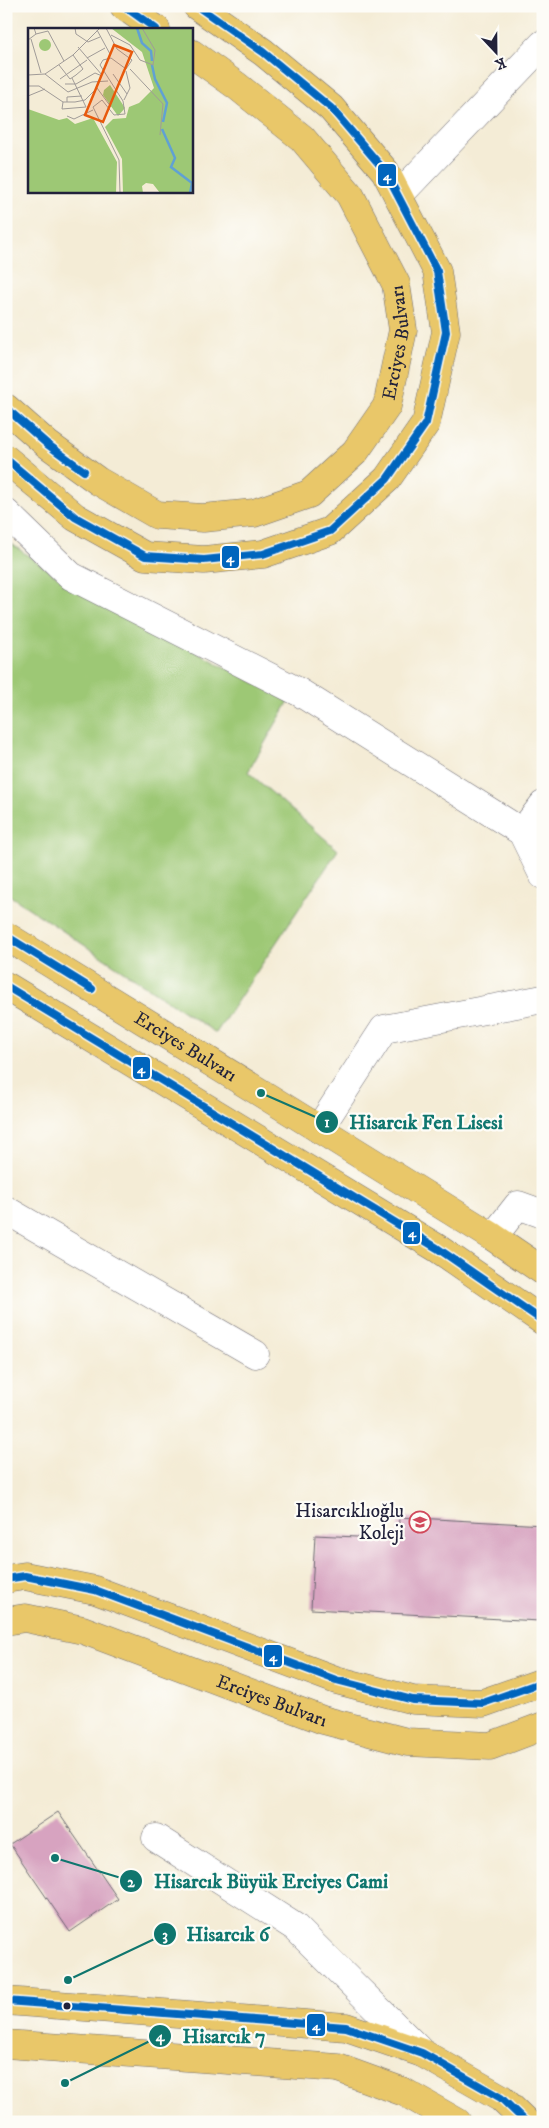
<svg xmlns="http://www.w3.org/2000/svg" width="549" height="2128" viewBox="0 0 549 2128" font-family="'IM FELL DW Pica',serif">
  <rect width="100%" height="100%" fill="#fdfcf7"/>
  <filter id="ink" filterUnits="userSpaceOnUse"><feTurbulence type="fractalNoise" baseFrequency=".02" numOctaves="2"/><feDisplacementMap in="SourceGraphic" scale="10" xChannelSelector="R" yChannelSelector="G"/><feConvolveMatrix kernelMatrix="1 2 1 2 8 2 1 2 1" color-interpolation-filters="sRGB"/></filter>
  <filter id="wash" filterUnits="userSpaceOnUse"><feTurbulence type="fractalNoise" baseFrequency=".0096" numOctaves="4" result="noise"/><feDisplacementMap in="SourceGraphic" scale="20" xChannelSelector="R" yChannelSelector="G"/><feGaussianBlur stdDeviation="1.12" result="paint"/><feColorMatrix in="noise" values="0 0 0 0 0 0 0 0 0 0 0 0 0 0 0 0 0 1.4 0 .05"/><feComposite in="paint" operator="in"/></filter>
  <g filter="url(#wash)">
    <rect width="100%" height="100%" fill="#f4ecd6"/>
    <path fill="#9dc875" stroke="#607558" d="M6,540L68,584L289,701L248,772L338,850L216,1033L6,893Z"/>
    <g id="blocks">
      <g fill="#d7a3c0">
        <path d="M399,1517L543,1525L540,1621L311,1609L315,1535L398,1539Z"/>
        <path d="M58,1812L118,1899L70,1932L10,1844Z"/>
      </g>
    </g>
  </g>
  <g filter="url(#ink)">
    <use href="#blocks" fill-opacity="0" stroke="#6c6971" stroke-width="1"/>
    <g fill="none" stroke-linecap="round" stroke-linejoin="round">
      <g stroke="#6c6971" stroke-width="29">
        <g id="minor">
          <path d="M398,196L543,44"/>
          <path d="M6,513L71,576L299,692L522,832L543,805"/>
          <path d="M522,832L543,875"/>
          <path d="M319,1129L384,1029L543,999"/>
          <path d="M6,1210L255,1354"/>
          <path d="M493,1237L518,1205L543,1214"/>
          <path d="M156,1838L295,1927L422,2053"/>
        </g>
      </g>
      <g stroke="#6c6971" stroke-width="29">
        <g id="trunk">
          <path d="M124,6L156,29"/>
          <path id="s1" d="M6,408L47,444L98,481L157,515L203,518L254,513L309,494L355,452L387,406L403,330L396,284L350,195L302,138L237,86L191,53"/>
          <path d="M6,459L75,517L145,556L204,560L263,554L330,531L387,479L426,423L446,332L437,271L385,171L331,108L263,52L197,6"/>
          <path id="s2" d="M6,936L261,1093L493,1237L543,1271"/>
          <path d="M6,986L437,1248L543,1321"/>
          <path d="M6,1579L25,1576L95,1590L336,1680L413,1700L483,1703L543,1682"/>
          <path id="s3" d="M6,1621L25,1618L83,1630L323,1720L407,1742L490,1746L543,1726"/>
          <path d="M6,2001L346,2027L422,2053L501,2098L526,2122"/>
          <path d="M6,2044L338,2068L404,2092L457,2122"/>
        </g>
      </g>
      <use href="#minor" stroke="#fff" stroke-width="28"/>
      <use href="#trunk" stroke="#e9c769" stroke-width="28"/>
      <g stroke="#fdfcf7" stroke-width="11">
        <g id="bus-1">
          <path d="M124,6L156,29"/>
          <path d="M6,408L47,444L84,471"/>
          <path d="M6,459L75,517L145,556L204,560L263,554L330,531L387,479L426,423L446,332L437,271L385,171L331,108L263,52L197,6"/>
          <path d="M6,936L92,989"/>
          <path d="M6,986L437,1248L543,1321"/>
          <path d="M6,1579L25,1576L95,1590L336,1680L413,1700L483,1703L543,1682"/>
          <path d="M6,2001L346,2027L422,2053L501,2098L526,2122"/>
        </g>
      </g>
      <use href="#bus-1" stroke="#0065bd" stroke-width="8"/>
    </g>
  </g>
  <defs>
    <g id="school-ring" transform="scale(1.125)"><circle r="9.5" fill="#fdfcf7" stroke="#d1495b" stroke-width="1.5"/><path d="M0-5L7-2L0 1L-7-2ZM-4 1L0 2.5L4 1V4Q0 6-4 4Z" fill="#d1495b"/></g>
  </defs>
  <g fill-rule="evenodd">
    <use href="#school-ring" x="420" y="1522"/>
  </g>
  <circle fill="#22223b" stroke="#fdfcf7" stroke-width="2" cx="67" cy="2006" r="4.5"/>
  <g text-anchor="middle" dominant-baseline="central" stroke-width="4.5" stroke-linejoin="round" paint-order="stroke">
    <g font-size="19" fill="#22223b" stroke="#fdfcf7">
      <text stroke="none"><textPath href="#s1" startOffset="524">Erciyes Bulvarı</textPath></text>
      <text stroke="none"><textPath href="#s2" startOffset="211">Erciyes Bulvarı</textPath></text>
      <text stroke="none"><textPath href="#s3" startOffset="280">Erciyes Bulvarı</textPath></text>
    </g>
    <g font-size="19" fill="#22223b" stroke="#fdfcf7" text-anchor="end">
      <text x="404" y="1511">Hisarcıklıoğlu<tspan x="404" dy="22">Koleji</tspan></text>
    </g>
  </g>
  <g transform="translate(28 28)">
    <rect width="165" height="165" fill="#f4ecd6"/>
    <path d="M83,0H165V165H132L125,156L118,155L114,158L115,165H95L94,131L77,99L85,91L98,90L101,79L111,75L126,60L114,24ZM11 17a6 6 0 1 1 12 0a6 6 0 1 1-12 0ZM82,57L97,80L90,88L75,67L76,62ZM0,81L31,92L39,90L47,96L65,90L89,134L88,165H0Z" fill="#9dc875"/>
    <path fill="none" stroke="#60a1d3" stroke-width="2.5" d="M109,0L114,15L123,23L124,33M124,37L127,51L139,75L135,94M134,101L147,130L143,139L164,155L162,165"/>
    <path fill="none" stroke="#a09b98" stroke-width="1" d="M47,0L48,6L60,14L72,9M78,0L89,21L104,32L98,41L83,30L75,32L72,37L95,73L97,86L86,87L74,72L65,79L91,132L92,165M69,2L82,26M8,6L20,3L36,33M83,7L102,17L112,32L125,37L127,22L114,0M3,11L13,45M0,12L8,6L6,0M50,19L74,47M59,30L77,20M31,37L42,51L48,47L55,41L45,27M102,41L135,76L132,107M17,46L45,27L72,0M85,46L99,66M0,47L17,46L40,64L64,54L80,53M32,51L59,32M37,56H48L67,45L74,48M0,58H11L35,74H47L57,72L69,60L83,79M0,68L17,61M96,72L102,60L98,43M35,74L34,81L58,79L44,50M39,74V69L54,68M39,88L46,91L65,82"/>
    <path fill="#e8590c" fill-opacity="0.15" stroke="#e8590c" stroke-width="2.5" d="M86,17L104,24L75,94L57,87Z"/>
    <rect width="165" height="165" fill="none" stroke="#22223b" stroke-width="2.5"/>
  </g>
  <path fill="none" stroke="#0f766e" stroke-width="2" d="M261 1093L327 1122M55 1858L131 1881M68 1980L165 1934M65 2083L160 2036"/>
  <g fill="#0f766e" stroke="#fdfcf7" stroke-width="2">
    <circle cx="261" cy="1093" r="5"/>
    <circle cx="55" cy="1858" r="5"/>
    <circle cx="68" cy="1980" r="5"/>
    <circle cx="65" cy="2083" r="5"/>
    <circle cx="327" cy="1122" r="12"/>
    <circle cx="131" cy="1881" r="12"/>
    <circle cx="165" cy="1934" r="12"/>
    <circle cx="160" cy="2036" r="12"/>
  </g>
  <g font-size="15" text-anchor="middle" font-weight="bold" fill="#fff">
    <text x="327" y="1127">1</text>
    <text x="131" y="1887">2</text>
    <text x="165" y="1940">3</text>
    <text x="160" y="2041">4</text>
  </g>
  <g font-size="20" text-anchor="middle" font-weight="bold" fill="#0f766e" stroke="#fdfcf7" stroke-width="4.5" stroke-linejoin="round" paint-order="stroke">
    <text x="426" y="1129">Hisarcık Fen Lisesi</text>
    <text x="271" y="1888">Hisarcık Büyük Erciyes Cami</text>
    <text x="228" y="1941">Hisarcık 6</text>
    <text x="224" y="2043">Hisarcık 7</text>
  </g>
  <g stroke="#fdfcf7" stroke-width="2">
    <rect x="377" y="163" width="20" height="24" rx="5" fill="#0065bd"/>
    <rect x="221" y="545" width="19" height="24" rx="5" fill="#0065bd"/>
    <rect x="132" y="1056" width="19" height="24" rx="5" fill="#0065bd"/>
    <rect x="402" y="1221" width="19" height="24" rx="5" fill="#0065bd"/>
    <rect x="263" y="1644" width="20" height="24" rx="5" fill="#0065bd"/>
    <rect x="306" y="2013" width="20" height="24" rx="5" fill="#0065bd"/>
  </g>
  <g font-size="14" text-anchor="middle" font-weight="bold" fill="#fff">
    <text x="387" y="180">4</text>
    <text x="230" y="562">4</text>
    <text x="141" y="1073">4</text>
    <text x="412" y="1237">4</text>
    <text x="273" y="1661">4</text>
    <text x="316" y="2030">4</text>
  </g>
  <rect width="549" height="2128" fill="none" stroke="#fdfcf7" stroke-width="25"/>
  <g transform="translate(496 52) rotate(158)" stroke="#fdfcf7" stroke-width="4" paint-order="stroke">
  <path d="M0-4L9 19L0 12L-9 19Z" fill="#22223b"/>
  <text y="-8" font-size="14" font-weight="bold" text-anchor="middle" fill="#22223b">K</text>
  </g>
</svg>
